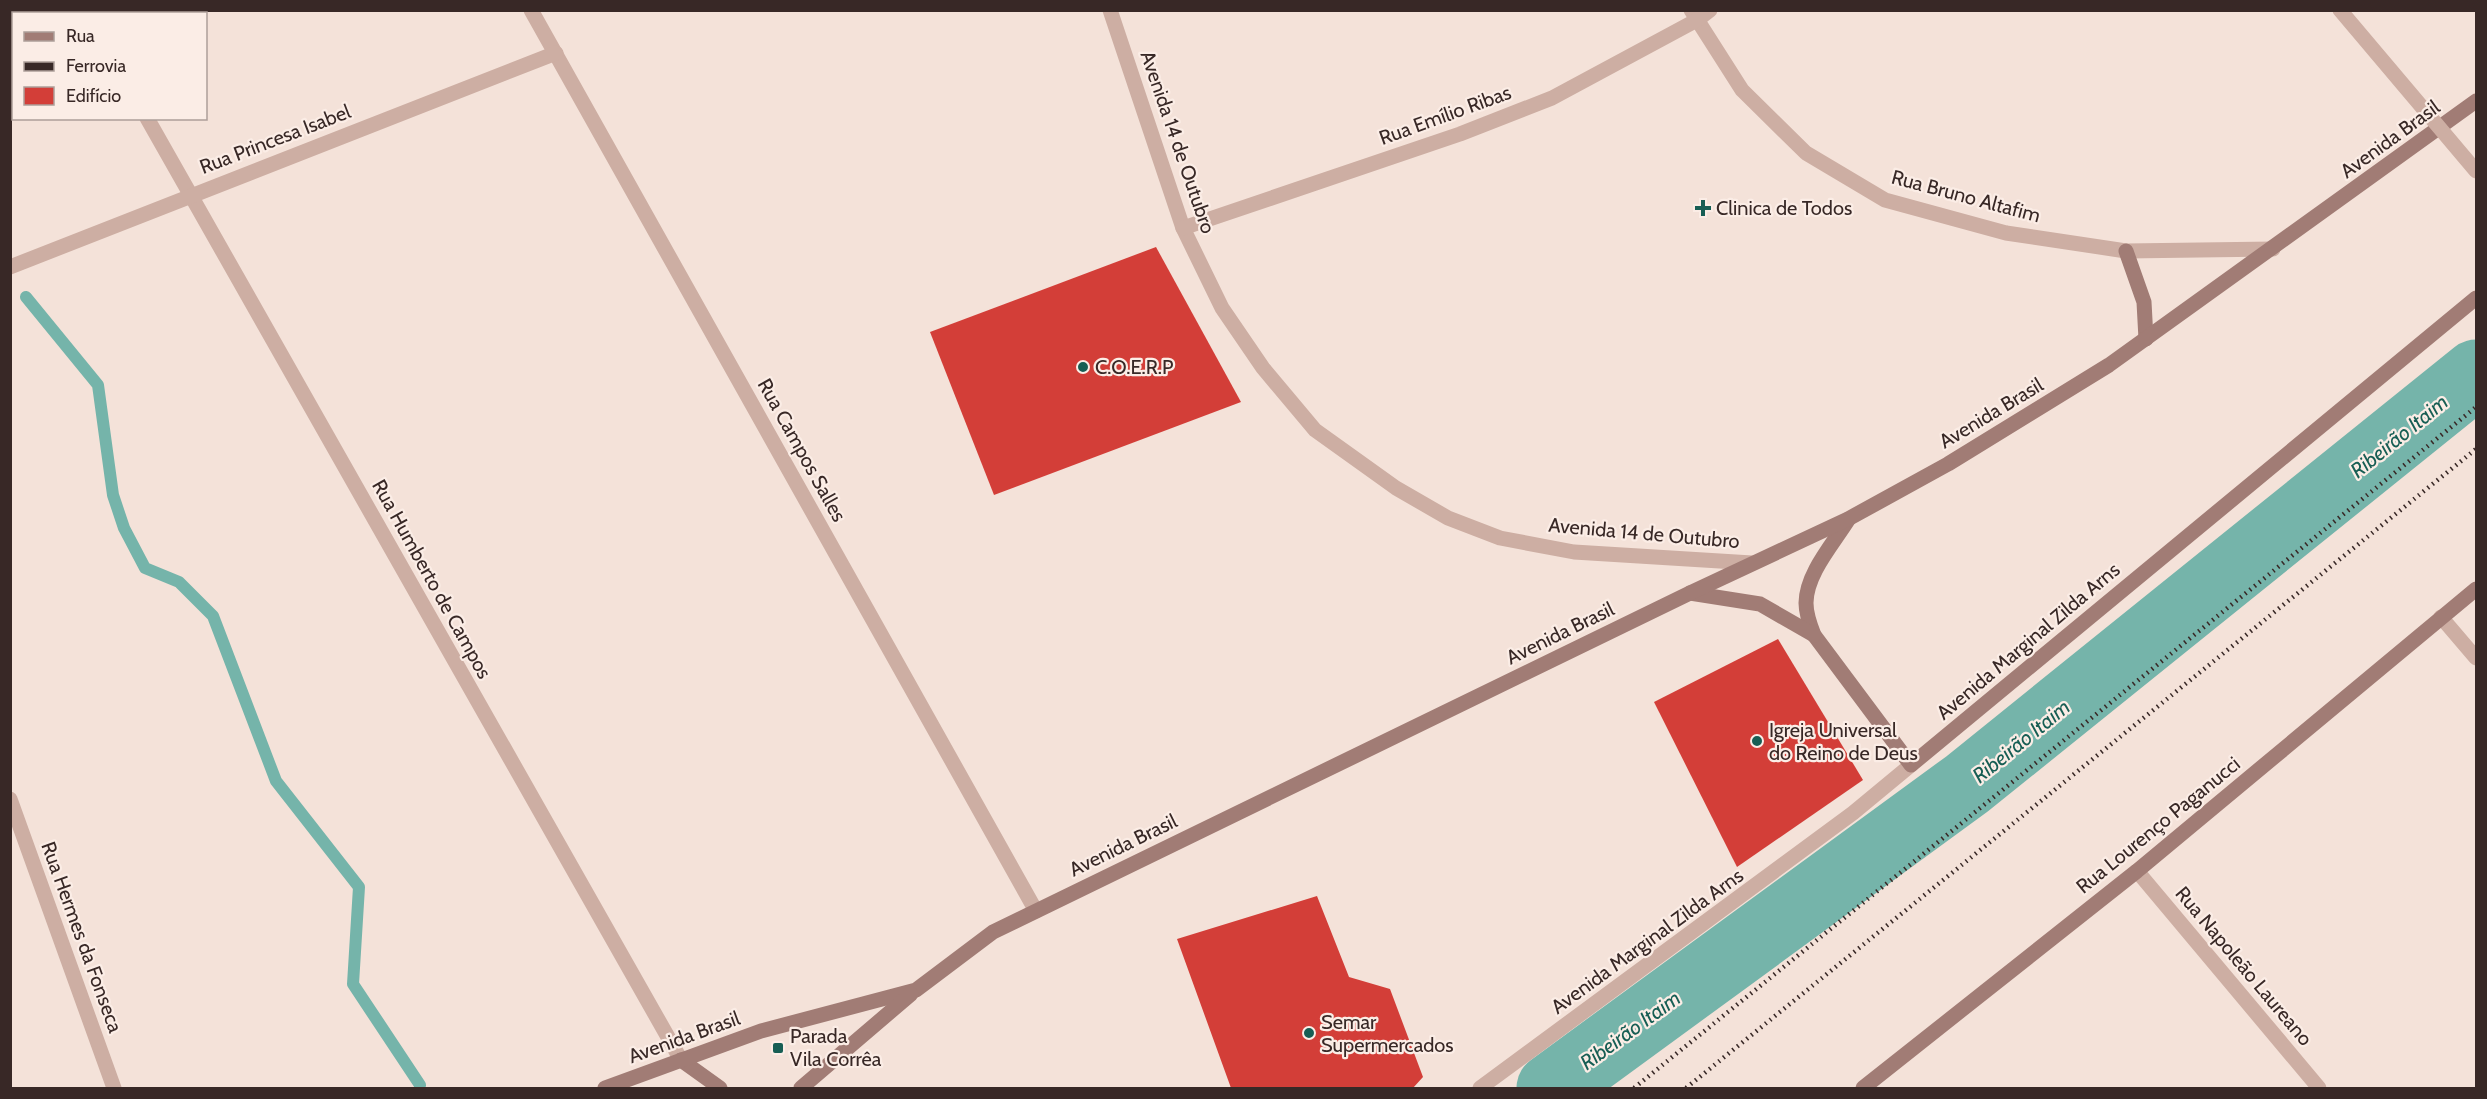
<svg xmlns="http://www.w3.org/2000/svg" width="2487" height="1099" viewBox="0 0 2487 1099" font-family="Cabin,sans-serif">
  <rect width="100%" height="100%" fill="#f4e2d9"/>
  <g fill="none" stroke-linecap="round" stroke-linejoin="round">
    <path stroke="#75b4aa" stroke-width="12" d="M26,297L98,385L113,495L124,528L145,568L179,582L213,616L276,781L359,887L353,984L420,1085"/>
    <path stroke="#75b4aa" stroke-width="69" d="M1551,1088L1967,784L2476,374"/>
  </g>
  <g fill="#d33e38">
    <path d="M1156,247L1241,402L994,495L930,332Z"/>
    <path d="M1778,639L1863,780L1737,867L1654,702Z"/>
    <path d="M1317,896L1349,977L1390,989L1423,1077L1413,1088H1231L1177,939Z"/>
  </g>
  <g fill="none" stroke-linecap="round" stroke-linejoin="round">
    <g stroke="#cdaea3" stroke-width="15">
      <path d="M84,10L86,14"/>
      <path d="M531,10L1036,911"/>
      <path d="M1110,10L1183,228L1222,308L1263,368L1315,430L1396,488L1448,518L1500,538L1574,552L1752,563"/>
      <path d="M1691,10L1742,90L1806,153L1885,200L2006,233L2126,251L2273,249"/>
      <path d="M147,118L681,1060"/>
      <path d="M1183,228L1460,134L1552,98L1697,20L1710,10"/>
      <path d="M10,267L556,53"/>
      <path d="M2441,617L2476,658"/>
      <path d="M10,799L114,1088"/>
      <path d="M2137,871L2319,1088"/>
    </g>
    <path stroke="#cdaea3" stroke-width="15" d="M1480,1088L1853,813L1911,765"/>
    <g stroke="#a17c75" stroke-width="15">
      <path d="M2126,251L2144,302L2146,339"/>
      <path d="M1848,520C1833,544 1806,574 1806,603C1806,614 1810,625 1814,635L1911,765L2476,298"/>
      <path d="M1690,593L1760,604L1814,635"/>
      <path d="M681,1060L720,1088"/>
      <path d="M605,1088L761,1031L916,990L993,932L1690,593L1848,519L1948,464L2109,365L2476,101"/>
      <path d="M801,1088L911,994"/>
      <path d="M1863,1088L2137,871L2476,589"/>
    </g>
    <g stroke="#382826" stroke-width="4.5" stroke-dasharray="1.5 4.5" stroke-linecap="butt">
      <path d="M1634,1088L2476,407"/>
      <path d="M1686,1088L2476,449"/>
    </g>
    <path stroke="#cdaea3" stroke-width="15" d="M2340,10L2476,171"/>
  </g>
  <g fill="#175e54" stroke="#fbede6" stroke-width="2">
    <path d="M1700 199h6v6h6v6h-6v6h-6v-6h-6v-6h6z"/>
    <circle cx="1083" cy="367" r="6"/>
    <circle cx="1757" cy="741" r="6"/>
    <circle cx="1309" cy="1033" r="6"/>
    <rect x="772" y="1042" width="12" height="12" rx="3"/>
  </g>
  <g text-anchor="middle" dominant-baseline="central" stroke-width="4.5" stroke-linejoin="round" paint-order="stroke">
    <g font-size="20" fill="#382826" stroke="#fbede6">
      <text transform="translate(1445 115) rotate(-20)">Rua Emílio Ribas</text>
      <text transform="translate(275 139) rotate(-21)">Rua Princesa Isabel</text>
      <text transform="translate(2390 139) rotate(-36)">Avenida Brasil</text>
      <text transform="translate(1178 142) rotate(71)">Avenida 14 de Outubro</text>
      <text transform="translate(1966 196) rotate(15)">Rua Bruno Altafim</text>
      <text transform="translate(1991 413) rotate(-31)">Avenida Brasil</text>
      <text transform="translate(802 450) rotate(61)">Rua Campos Salles</text>
      <text transform="translate(1644 533) rotate(5)">Avenida 14 de Outubro</text>
      <text transform="translate(432 579) rotate(61)">Rua Humberto de Campos</text>
      <text transform="translate(1560 633) rotate(-26)">Avenida Brasil</text>
      <text transform="translate(2028 641) rotate(-40)">Avenida Marginal Zilda Arns</text>
      <text transform="translate(2158 825) rotate(-39)">Rua Lourenço Paganucci</text>
      <text transform="translate(1123 845) rotate(-26)">Avenida Brasil</text>
      <text transform="translate(82 937) rotate(70)">Rua Hermes da Fonseca</text>
      <text transform="translate(1647 941) rotate(-36)">Avenida Marginal Zilda Arns</text>
      <text transform="translate(2244 966) rotate(50)">Rua Napoleão Laureano</text>
      <text transform="translate(684 1037) rotate(-20)">Avenida Brasil</text>
    </g>
    <g font-size="20" fill="#382826" stroke="#fbede6" text-anchor="start">
      <text x="1716" y="208">Clinica de Todos</text>
      <text x="1095" y="367">C.O.E.R.P</text>
      <text x="1769" y="730">Igreja Universal<tspan x="1769" dy="23">do Reino de Deus</tspan></text>
      <text x="1321" y="1022">Semar<tspan x="1321" dy="23">Supermercados</tspan></text>
      <text x="790" y="1036">Parada<tspan x="790" dy="23">Vila Corrêa</tspan></text>
    </g>
    <g font-size="21" font-style="italic" fill="#175e54" stroke="#fbede6">
      <text transform="translate(2399 436) rotate(-39)">Ribeirão Itaim</text>
      <text transform="translate(2021 741) rotate(-39)">Ribeirão Itaim</text>
      <text transform="translate(1630 1030) rotate(-36)">Ribeirão Itaim</text>
    </g>
  </g>
  <rect width="2487" height="1099" fill="none" stroke="#382826" stroke-width="24"/>
  <rect x="12" y="12" width="195" height="108" fill="#fbede6" stroke="#ad9e99" stroke-width="1.5"/>
  <rect x="24" y="32" width="30" height="9" fill="#a17c75" stroke="#ad9e99" stroke-width="1.5"/>
  <text x="66" y="42" font-size="18" fill="#382826">Rua</text>
  <rect x="24" y="62" width="30" height="9" fill="#382826" stroke="#ad9e99" stroke-width="1.5"/>
  <text x="66" y="72" font-size="18" fill="#382826">Ferrovia</text>
  <rect x="24" y="87" width="30" height="18" fill="#d33e38" stroke="#ad9e99" stroke-width="1.5"/>
  <text x="66" y="102" font-size="18" fill="#382826">Edifício</text>
</svg>
